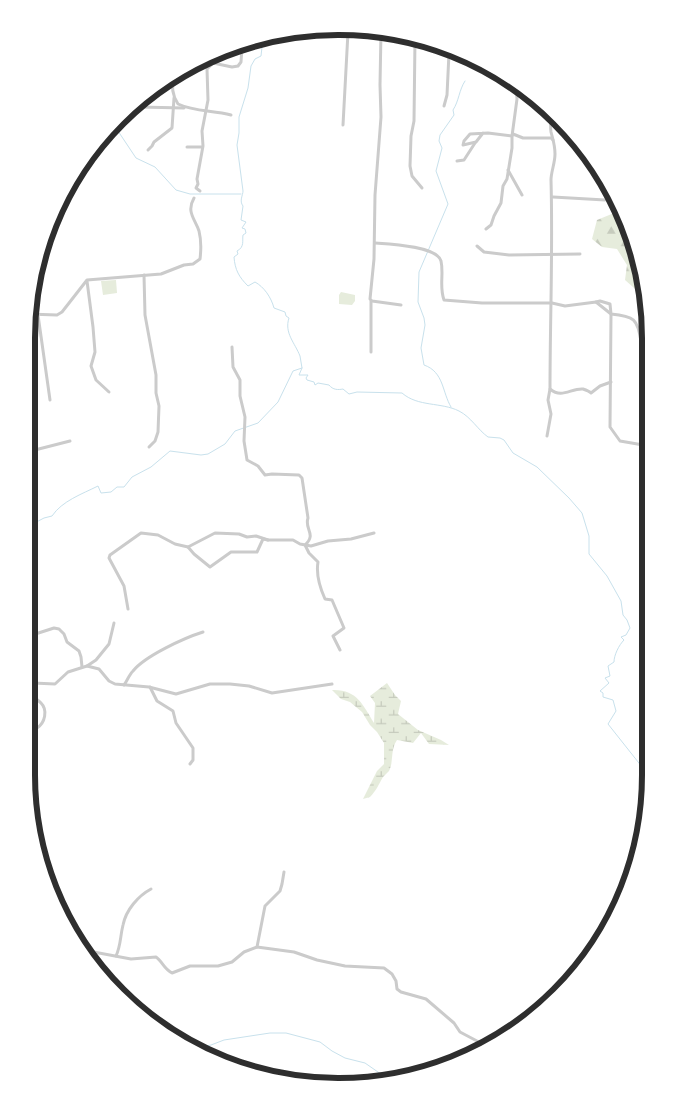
<svg xmlns="http://www.w3.org/2000/svg" width="677" height="1113" viewBox="0 0 677 1113" font-family="Manrope,sans-serif">
  <defs>
    <pattern id="forest-firs" width="22" height="20" patternUnits="userSpaceOnUse" patternTransform="scale(1.25)"><rect width="22" height="20" fill="#e6ecdc"/><path d="M5 1l3.5 6h-7zM16 11l3.5 6h-7z" fill="#c6cbbd"/></pattern>
    <pattern id="wetland-marsh" width="20" height="14" patternUnits="userSpaceOnUse" patternTransform="scale(1.25)"><rect width="20" height="14" fill="#e6ecdc"/><path d="M1 5h8M5 5V1M11 12h8M15 12V8" fill="none" stroke="#c6cbbd"/></pattern>
  </defs>
  <rect width="100%" height="100%" fill="#fff"/>
  <path fill="url(#forest-firs)" d="M619,211L647,296L642,295L625,280L627,265L617,249L602,247L592,239L597,220Z"/>
  <path fill="url(#wetland-marsh)" d="M387,683L395,695L401,701L398,714L418,730L441,740L449,745L429,744L421,733L413,743L397,740C390,750 394,761 389,771C387,773 385,775 383,777C379,784 376,791 370,797L363,799L377,771L384,764V743L377,732L370,725L362,712L350,702L341,699L332,690C357,689 363,705 374,723L375,703L370,696Z"/>
  <g fill="#e6ecdc">
    <path d="M116,280L117,293L103,295L101,281Z"/>
    <path d="M341,292L355,295V301L352,305L339,304V295Z"/>
  </g>
  <g fill="none" stroke-linecap="round" stroke-linejoin="round">
    <g stroke="#c8e1ec" stroke-width="1">
      <path d="M269,36L262,47L261,56L255,59L251,66L248,88L239,117V133L237,145L243,191C243,195 239,201 243,206L241,220L246,222L242,228L245,229L246,233L243,235C242,240 245,247 237,251L238,254L234,257C235,270 239,277 248,286L255,282C264,287 271,297 274,308L285,312L286,316L289,318C284,333 295,343 300,356C301,360 301,364 302,368L299,375H308L306,378L307,380L314,382L315,385L318,383L329,385C333,390 338,390 343,389L349,394L357,392L402,393C418,407 441,402 459,411C471,417 478,430 488,437L500,438L504,440L513,453L537,467L569,498L582,513L589,536V554L607,576L621,601L623,615L627,620L630,628L626,635L621,637L624,640C619,645 614,655 614,662L608,666L610,676L605,678L609,683L600,691L603,693V697L613,700L616,711L608,724L650,777"/>
      <path d="M116,128L136,158L155,167L176,190L190,194H241"/>
      <path d="M451,407C442,392 444,372 424,365L421,348L425,325L424,318L418,302L419,272L448,204L436,171L442,148L439,141L440,135L454,115L453,110C459,101 459,90 465,81"/>
      <path d="M27,527L44,518L52,516C62,501 82,494 98,486L101,493L111,492L117,487H124L132,477L151,467L170,451L201,455L208,454L225,444L235,431L258,423L278,402L293,371L302,368"/>
      <path d="M196,1048L211,1045L224,1040L270,1033H286L320,1042L332,1051L345,1058L365,1063L388,1079"/>
    </g>
    <g stroke="#cbcbcb" stroke-width="3">
      <path d="M381,32L380,85L381,117L375,195L374,259L370,299L372,301L401,305"/>
      <path d="M415,39L414,121L411,136L410,166L412,176L422,188"/>
      <path d="M205,62L212,63"/>
      <path d="M174,75C171,86 172,95 178,104C195,112 213,110 231,115"/>
      <path d="M139,105V107L184,108"/>
      <path d="M444,106L447,95L449,53"/>
      <path d="M343,125L348,32"/>
      <path d="M483,133L476,142L463,145L464,141L470,134L488,133L512,136"/>
      <path d="M513,134L523,138H551L553,140"/>
      <path d="M187,147H202"/>
      <path d="M148,150L152,146L154,142L172,128L174,98"/>
      <path d="M457,161L464,160L475,143"/>
      <path d="M508,170L522,195"/>
      <path d="M200,191L196,188L198,184L197,179L203,146L202,131L208,100L207,69L213,63L232,67L238,66L241,62L242,47"/>
      <path d="M553,197L605,200"/>
      <path d="M486,229L491,225L494,216L501,203L503,186L507,179L512,148V136L517,99L516,82"/>
      <path d="M375,243C389,244 437,246 441,261C444,274 439,287 444,300L482,303H552L565,306L596,302L611,314L610,427L620,441L649,446"/>
      <path d="M477,246L484,252L509,255L580,254"/>
      <path d="M144,275L145,315L156,375V393L159,406L158,432L155,441L149,447"/>
      <path d="M87,281L93,327L95,352L91,366L96,380L109,392"/>
      <path d="M371,301V352"/>
      <path d="M596,302L600,301L610,304L611,314C634,316 638,319 641,342L648,343"/>
      <path d="M28,314L57,315L62,312L87,280L161,274L184,265L193,264L200,259C201,251 201,239 199,231C195,219 186,212 194,198"/>
      <path d="M38,315L50,400"/>
      <path d="M232,347L233,367L240,380V396L245,417L244,441L247,460L258,466L265,475L272,474L299,475L302,478L308,518C304,529 317,534 305,545L309,553L318,562C316,574 320,588 325,599L332,600L344,628L333,636L340,650"/>
      <path d="M550,389C562,399 571,388 583,389C586,390 589,391 591,393L600,386L611,382"/>
      <path d="M547,436L551,414L548,400L550,389C550,319 553,250 551,180C551,172 555,163 555,154C555,145 553,140 551,132C550,126 551,119 551,113"/>
      <path d="M27,452L70,441"/>
      <path d="M188,547L215,533L239,534L247,537L256,536L268,540H293L300,544L311,546L328,541L351,539L374,533"/>
      <path d="M128,609L124,586L109,558L110,555L141,533L158,535L175,544L188,547L194,554L210,567L231,552H257L263,539L268,540"/>
      <path d="M26,637L54,628L59,629L64,634L67,642L79,651L81,657L82,667"/>
      <path d="M87,666L99,669L109,681L115,684L149,687L176,694L210,684H230L249,686L272,693L332,684"/>
      <path d="M124,685C127,681 129,675 133,671C145,656 184,638 203,632"/>
      <path d="M150,687L157,701L173,711L176,723L193,748V760L190,764"/>
      <path d="M26,734C30,732 34,731 37,728C45,723 48,710 41,703C36,698 33,698 30,691L33,683L55,684L68,672L87,666L96,660L109,644L114,623"/>
      <path d="M257,947L294,952L317,960L345,966L384,968L392,974L396,981L397,989L401,992L426,999L454,1023L460,1032L477,1041L483,1047"/>
      <path d="M83,950L131,959L156,957C162,961 164,969 172,973L190,966H218L232,962L244,952L257,947L265,906L280,891L282,884L284,872"/>
      <path d="M116,956C121,945 120,937 123,925C126,910 138,896 151,889"/>
    </g>
  </g>
  <path d="M0 0H677V1113H0ZM338 35H339A303 303 0 0 1 642 338V775A303 303 0 0 1 339 1078H338A303 303 0 0 1 35 775V338A303 303 0 0 1 338 35Z" fill="#fff" fill-rule="evenodd"/>
  <path fill="none" stroke="#2e2e2e" stroke-width="6" d="M338 35H339A303 303 0 0 1 642 338V775A303 303 0 0 1 339 1078H338A303 303 0 0 1 35 775V338A303 303 0 0 1 338 35Z"/>
</svg>
